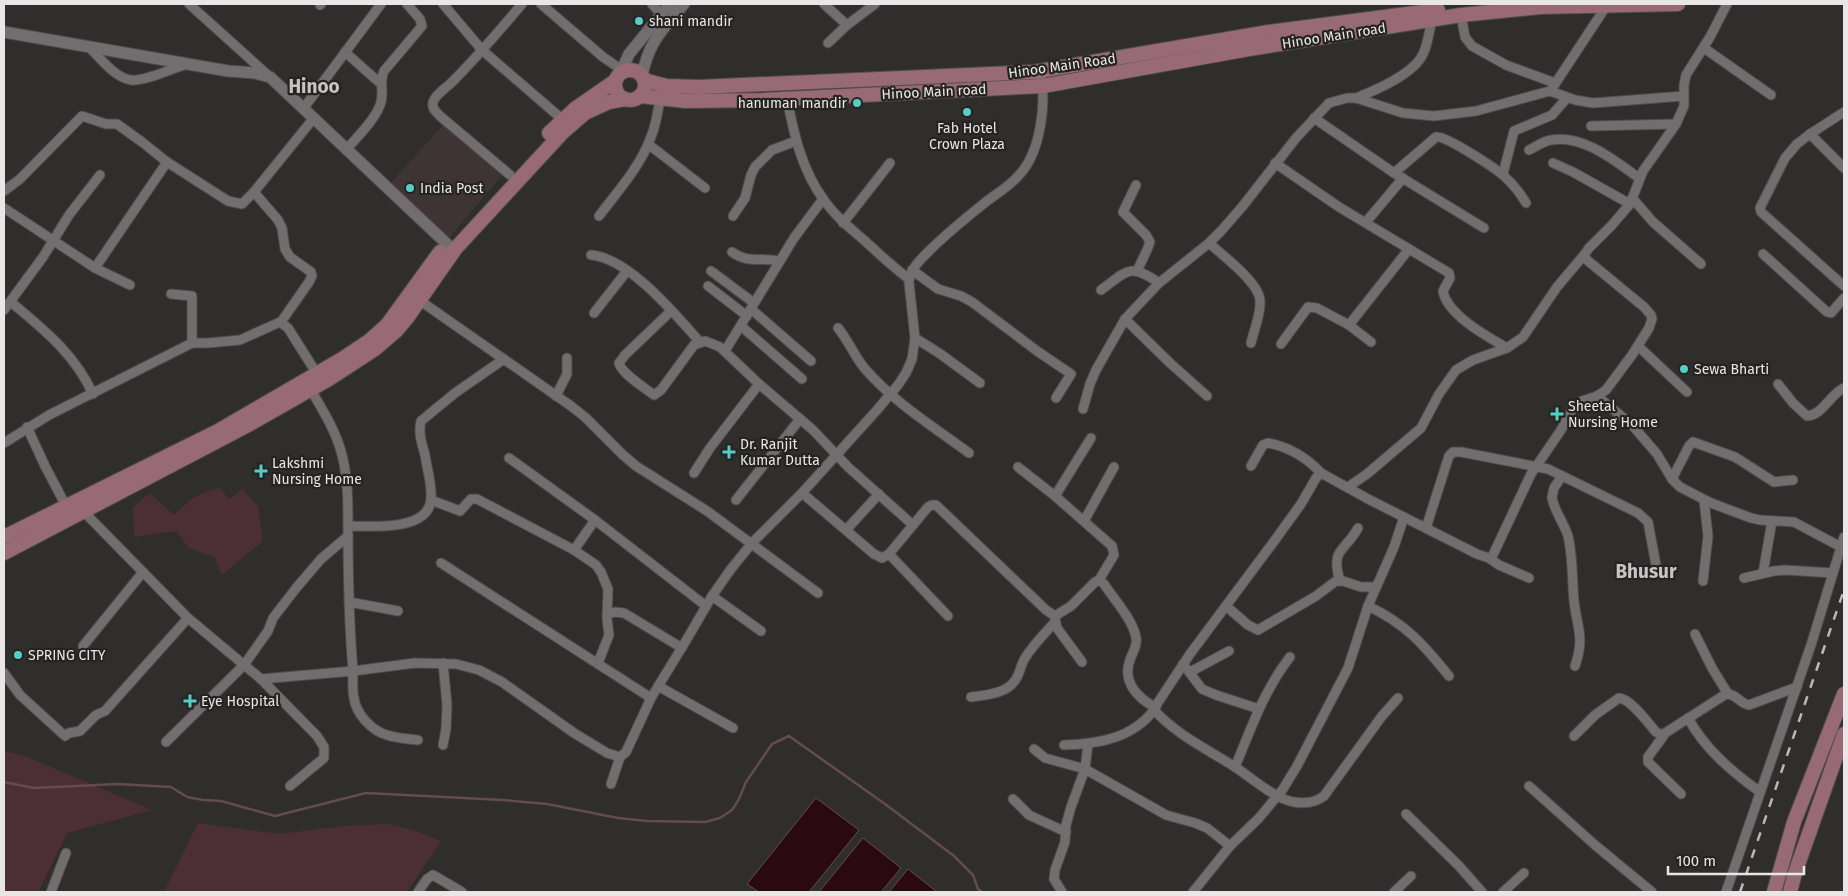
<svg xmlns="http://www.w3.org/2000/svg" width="1848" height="896" viewBox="0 0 1848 896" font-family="'Fira Sans',sans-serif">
  <rect width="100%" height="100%" fill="#302d2d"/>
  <path fill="#3e3436" d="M445,123L503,174L447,240L388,186Z"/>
  <g fill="#4b2f34">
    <path d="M220,488L229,499L242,489L258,506L263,541L222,575L215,558L189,548L176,531L134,537L133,507L150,493L174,515C190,499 198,493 220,488Z"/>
    <path d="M4,751L25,756L152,810L67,833L38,892H4Z"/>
    <path d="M198,823L279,834L343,826L388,824L416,831L441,841L407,892H164Z"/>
  </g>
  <g fill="#2a0911" stroke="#634b51">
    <path d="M816,798L859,830L809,892H759L747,884Z"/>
    <path d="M863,838L901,868L881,892H819Z"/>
    <path d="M908,869L937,892H889Z"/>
  </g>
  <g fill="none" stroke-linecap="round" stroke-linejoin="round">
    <path stroke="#634b51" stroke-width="2.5" d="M4,782L34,788L118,784L171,787L187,797L203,800L221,801L275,816L366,793L503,800L547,804L618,818L647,821L705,822L720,818L732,810L739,799L746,782L772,744L789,736L885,804L954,856L973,875L978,889L982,892"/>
    <g stroke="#4e4b4b" stroke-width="11">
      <g id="minor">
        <path d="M189,4L270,77"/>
        <path d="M443,4L482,50L562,119"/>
        <path d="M541,4L603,57L622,70"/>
        <path d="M652,4L661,14"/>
        <path d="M824,4L847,25"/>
        <path d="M320,5L321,4"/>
        <path d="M1461,15L1465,37L1472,46L1506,65L1555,83"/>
        <path d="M828,43L847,25L875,4"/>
        <path d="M89,47C100,58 115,78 131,80C143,82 174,68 187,64"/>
        <path d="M1704,48L1771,95"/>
        <path d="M345,52L381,84"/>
        <path d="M1553,87L1607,5"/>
        <path d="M1356,98C1376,90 1414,74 1423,54C1428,44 1429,31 1432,20"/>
        <path d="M787,99C794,134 802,171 824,200C835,216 850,228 865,241C879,254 893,267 909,279"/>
        <path d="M303,109L381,4"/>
        <path d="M1844,112L1810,134L1797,144L1785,158L1760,208L1761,212L1844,286"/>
        <path d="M1314,118L1394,173L1484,228"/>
        <path d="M1591,126L1676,124"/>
        <path d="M1810,134L1844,168"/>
        <path d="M648,144L705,188"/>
        <path d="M346,150C357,137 377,118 381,102C384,91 379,82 384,71L422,26L420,19L407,4"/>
        <path d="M1529,150C1536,147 1543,141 1551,140C1583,134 1615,161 1639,178"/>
        <path d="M1275,163L1339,207L1449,273L1450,278L1443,291C1447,315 1488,337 1507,348"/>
        <path d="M1553,163L1573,172L1630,204"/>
        <path d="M1394,173L1436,137C1445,135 1495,168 1504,176C1513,184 1520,193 1526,203"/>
        <path d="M1503,174L1514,131L1552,115L1567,98"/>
        <path d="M510,175L440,116C436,112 430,107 434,100C438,92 448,87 454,80C478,56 500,30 522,4"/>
        <path d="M1136,185L1123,212L1146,235L1150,242L1147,250L1137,271"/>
        <path d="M4,191L20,179L82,116L106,124H117L142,142L167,162L228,201L242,204L254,192L313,119"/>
        <path d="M254,192L278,220L282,228L285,249L290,257L311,272L312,276L309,282L281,322"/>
        <path d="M1633,199L1653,222L1701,264"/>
        <path d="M4,208L95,268L130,285"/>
        <path d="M599,216C618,191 640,167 651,137C656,125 658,112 660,99"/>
        <path d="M733,216L745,198L751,175L755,167L772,150L796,141"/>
        <path d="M1366,222L1403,178"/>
        <path d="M843,223L890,163"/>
        <path d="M1209,243C1222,255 1260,283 1260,301C1261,314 1254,330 1251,343"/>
        <path d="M732,252C748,264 761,257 779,261"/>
        <path d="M1763,254L1827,312L1831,313L1844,298"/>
        <path d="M591,255C629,258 675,314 700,342"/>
        <path d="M95,268L167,162"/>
        <path d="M912,270L938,289L961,296L972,302L1037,351L1071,374L1056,398"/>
        <path d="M711,271L754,303"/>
        <path d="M708,286L747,316"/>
        <path d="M1101,290C1127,271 1130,262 1159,283"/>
        <path d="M171,294L192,296V343"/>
        <path d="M419,300L571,406L585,417L623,455L636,466L707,511L818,593"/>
        <path d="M11,302C44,330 74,353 93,394"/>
        <path d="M751,309L811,361"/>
        <path d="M4,310L43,257L69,215L100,175"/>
        <path d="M671,311L625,355L619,363C621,373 645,388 654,395L661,390L694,345L705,341L720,347L759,384L813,430L848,467L913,525"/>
        <path d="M594,313L627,271"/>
        <path d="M1125,319L1170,363L1207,396"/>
        <path d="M741,326L802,379"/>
        <path d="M838,328C849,341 855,358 866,370C895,403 934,427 969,453"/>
        <path d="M915,338L939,353L980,383"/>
        <path d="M1371,342L1349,325L1409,249"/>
        <path d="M1281,344L1308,307L1317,308L1349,325"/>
        <path d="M1638,346L1687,392"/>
        <path d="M725,351L794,238L823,199"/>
        <path d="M1778,384L1793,403L1807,416C1823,415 1830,394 1844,388"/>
        <path d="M311,390C323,411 336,431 342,455C348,478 348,503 348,527C348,575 349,623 353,671L415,663L456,664L479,670L502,682L574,733L607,753L620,757L626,752L651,698L687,639L712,596L731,569L752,543L802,493L877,410L898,385L906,373L912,359L915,338L909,283C909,270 920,260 929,251C947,233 967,217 987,201C998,193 1011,185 1020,174C1041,151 1047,101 1040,71"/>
        <path d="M556,396L567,374V358"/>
        <path d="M1597,396L1632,425L1657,454L1672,479L1680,487L1711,503L1751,518L1760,520L1794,522L1841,547"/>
        <path d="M1083,409L1090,384L1096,370L1125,319L1159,283L1209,243L1221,231L1242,207L1296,138L1329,103L1347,98H1356L1403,113L1434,116L1476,111L1550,91L1575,100L1593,103L1684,96"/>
        <path d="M27,427L45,466L66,506"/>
        <path d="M4,443L49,415L192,343H208L240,340L280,322L288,328L317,374"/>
        <path d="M509,458L595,520L706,606"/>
        <path d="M1251,466L1263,445L1268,443C1289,447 1307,458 1321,473"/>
        <path d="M1018,467L1055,496L1112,546L1114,555L1099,580"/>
        <path d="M694,473L710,448L759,384"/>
        <path d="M1562,476L1554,488L1552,497C1553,509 1564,523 1568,536C1573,557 1572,580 1574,601C1577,628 1585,637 1575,666"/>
        <path d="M1672,479L1689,446L1693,442L1735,457L1774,482L1793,480"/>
        <path d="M1348,487L1367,474L1421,428L1439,394L1456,370L1473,360L1507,348L1523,337L1557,287L1584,255"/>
        <path d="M802,493L874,554L882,558L889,554L928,507L932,505H936L1046,610L1055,616L1071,606L1095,582L1099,580L1104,584C1113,598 1134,621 1136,638C1138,645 1132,653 1130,660C1122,681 1137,698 1155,707L1190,654L1275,540L1301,504L1316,478L1321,473L1370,500L1477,554L1489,558L1492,557L1531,474L1561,430L1572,409L1582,401L1597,396L1606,390L1632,355L1649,328L1652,319L1651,315L1644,307L1587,260L1584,255L1589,248L1612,225L1630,204L1643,171L1676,124L1684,106V85L1686,75L1710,37L1727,4"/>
        <path d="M1055,496L1091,438"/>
        <path d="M431,500L460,511L471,499H477L574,550L596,565L601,572L608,589L607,619L609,635L598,663"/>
        <path d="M736,500L800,419"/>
        <path d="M83,511L188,618L261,679L317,736L324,747V758L290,786"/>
        <path d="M1084,521L1114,467"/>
        <path d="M348,526C371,526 430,532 431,498C432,484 427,469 425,455C422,444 418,433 421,421L455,393L504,359"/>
        <path d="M1426,528L1449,456L1453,452H1461L1548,469L1638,513L1648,522L1656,565"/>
        <path d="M846,530L879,494"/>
        <path d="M574,550L595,520"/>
        <path d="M889,554L948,616"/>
        <path d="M1489,558L1499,565L1529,578"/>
        <path d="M441,563L651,698"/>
        <path d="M1763,573L1772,521"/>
        <path d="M1744,578L1774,571L1785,570L1833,573"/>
        <path d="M1340,581C1330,548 1345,552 1358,528"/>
        <path d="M1703,581L1708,536L1704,500"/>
        <path d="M712,596L761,631"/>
        <path d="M349,602L398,611"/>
        <path d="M1226,606L1248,625L1258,630L1316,596L1336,581H1343L1361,587H1376"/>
        <path d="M1368,606C1406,624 1423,644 1449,676"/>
        <path d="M607,614L615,612L624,613L682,648"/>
        <path d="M1055,618L1057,628L1082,662"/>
        <path d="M1695,634L1712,668L1728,694"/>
        <path d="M83,646L143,572"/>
        <path d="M1183,664L1202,689L1216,695L1259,709"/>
        <path d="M1190,672L1229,651"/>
        <path d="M4,673L20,695L65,736L69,733L80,731L96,715L105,711L188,618"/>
        <path d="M261,679L353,671C353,680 352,690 354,698C356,714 372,731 387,735C396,738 408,739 418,740"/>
        <path d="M658,686L733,728"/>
        <path d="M971,697C986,695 1007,694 1016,679C1020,673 1021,664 1025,658C1033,645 1045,633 1055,622"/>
        <path d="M1154,710C1177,735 1207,749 1235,767C1252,778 1275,799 1294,802C1305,804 1316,802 1324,796L1382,716L1398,698"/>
        <path d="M1688,718C1705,749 1731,771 1760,792"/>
        <path d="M1664,735L1648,757V762L1681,794"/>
        <path d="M1574,736L1595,715L1619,698C1631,699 1648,723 1656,732L1662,735L1726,694C1736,693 1740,704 1749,705L1797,687"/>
        <path d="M166,742L244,665L268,631L273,618L297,587L321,559L348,536"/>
        <path d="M443,745L446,729L447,705L443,663"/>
        <path d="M1064,745C1099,744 1135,738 1156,707"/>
        <path d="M1034,749L1045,758L1085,769L1166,815L1195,823L1207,828L1230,846"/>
        <path d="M1235,767C1251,729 1264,690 1290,657"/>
        <path d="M611,784L620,757"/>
        <path d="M1529,786L1595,845L1652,892"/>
        <path d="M1013,799L1029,815L1066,832"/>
        <path d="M1406,814L1459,866L1482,892"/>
        <path d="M51,892L66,853"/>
        <path d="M418,892L427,879L433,875L462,892"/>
        <path d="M1062,892L1054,879L1055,870L1065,842L1066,825L1071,807L1085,769L1088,744"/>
        <path d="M1193,892L1230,846L1259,818L1283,789L1297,766L1348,668L1368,606L1394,547L1404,517"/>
        <path d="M1394,892L1411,876"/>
        <path d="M1503,892L1524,873"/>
        <path d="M1726,892L1811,645L1844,537"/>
      </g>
    </g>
    <g stroke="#4e4b4b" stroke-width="13">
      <g id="tertiary">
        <path d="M4,32L228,71L255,73L270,77L447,244"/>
        <path d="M620,74L629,54L670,4"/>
        <path d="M642,76C649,41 662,30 684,4"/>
      </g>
    </g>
    <g stroke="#4e4b4b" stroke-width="16">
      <g id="secondary">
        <circle cx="630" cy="85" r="15"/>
        <path d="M644,80L666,86L699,87L1034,72L1269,32L1438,10"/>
        <path d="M640,96L686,101L763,100L1043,86L1249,49L1461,15L1540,7L1678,4"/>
        <path d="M549,133L576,108L615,81"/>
        <path d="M4,537L218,431L342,359L369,341L387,325L440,252"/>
        <path d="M4,553L248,425L329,379L375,349L396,331L407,318L456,248L562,133L585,113L609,102L625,99"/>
        <path d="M1774,892L1794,822L1844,694"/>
        <path d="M1790,892L1795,873L1844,734"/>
      </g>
    </g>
    <use href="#minor" stroke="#726e6f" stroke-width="9"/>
    <use href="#tertiary" stroke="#726e6f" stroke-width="11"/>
    <use href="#secondary" stroke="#976a75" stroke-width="14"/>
    <path stroke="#bbb8b8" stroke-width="2.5" stroke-dasharray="9 9" stroke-linecap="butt" d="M1740,892L1844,590"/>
  </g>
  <g fill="#56cec4" stroke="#262323" stroke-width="2">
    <circle cx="639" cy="21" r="5"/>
    <circle cx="857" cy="103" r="5"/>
    <circle cx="967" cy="112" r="5"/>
    <circle cx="410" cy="188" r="5"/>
    <circle cx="1684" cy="369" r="5"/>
    <path d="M1554.5 406.5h5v5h5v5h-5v5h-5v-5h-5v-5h5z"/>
    <path d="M726.5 444.5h5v5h5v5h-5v5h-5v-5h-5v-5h5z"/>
    <path d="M258.5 463.5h5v5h5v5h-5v5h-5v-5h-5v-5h5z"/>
    <circle cx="18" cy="655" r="5"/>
    <path d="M187.5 693.5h5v5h5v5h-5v5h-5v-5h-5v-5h5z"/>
  </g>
  <g text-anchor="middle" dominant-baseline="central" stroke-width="4.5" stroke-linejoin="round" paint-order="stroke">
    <g font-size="14" fill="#e8e6e6" stroke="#262323" text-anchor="start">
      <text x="649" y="21">shani mandir</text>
      <text x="847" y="103" text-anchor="end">hanuman mandir</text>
      <text x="967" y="128" text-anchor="middle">Fab Hotel<tspan x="967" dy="16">Crown Plaza</tspan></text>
      <text x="420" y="188">India Post</text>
      <text x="1694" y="369">Sewa Bharti</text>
      <text x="1568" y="406">Sheetal<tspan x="1568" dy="16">Nursing Home</tspan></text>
      <text x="740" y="444">Dr. Ranjit<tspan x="740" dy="16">Kumar Dutta</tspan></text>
      <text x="272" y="463">Lakshmi<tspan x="272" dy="16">Nursing Home</tspan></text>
      <text x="28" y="655">SPRING CITY</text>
      <text x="201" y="701">Eye Hospital</text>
    </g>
    <g font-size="14" fill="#e8e6e6" stroke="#262323">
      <text transform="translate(1334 36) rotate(-9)">Hinoo Main road</text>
      <text transform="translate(1062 66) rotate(-8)">Hinoo Main Road</text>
      <text transform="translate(934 92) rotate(-3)">Hinoo Main road</text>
    </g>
    <g font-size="19" font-weight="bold" fill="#c8c4c5" stroke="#262323">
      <text x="314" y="86">Hinoo</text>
      <text x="1646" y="571">Bhusur</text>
    </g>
  </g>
  <rect width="1848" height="896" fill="none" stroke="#e8e6e6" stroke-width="10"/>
  <path d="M1668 866v8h136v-8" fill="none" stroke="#e8e6e6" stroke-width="2.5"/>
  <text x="1676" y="866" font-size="15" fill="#e8e6e6" stroke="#262323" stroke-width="4" paint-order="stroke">100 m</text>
</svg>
